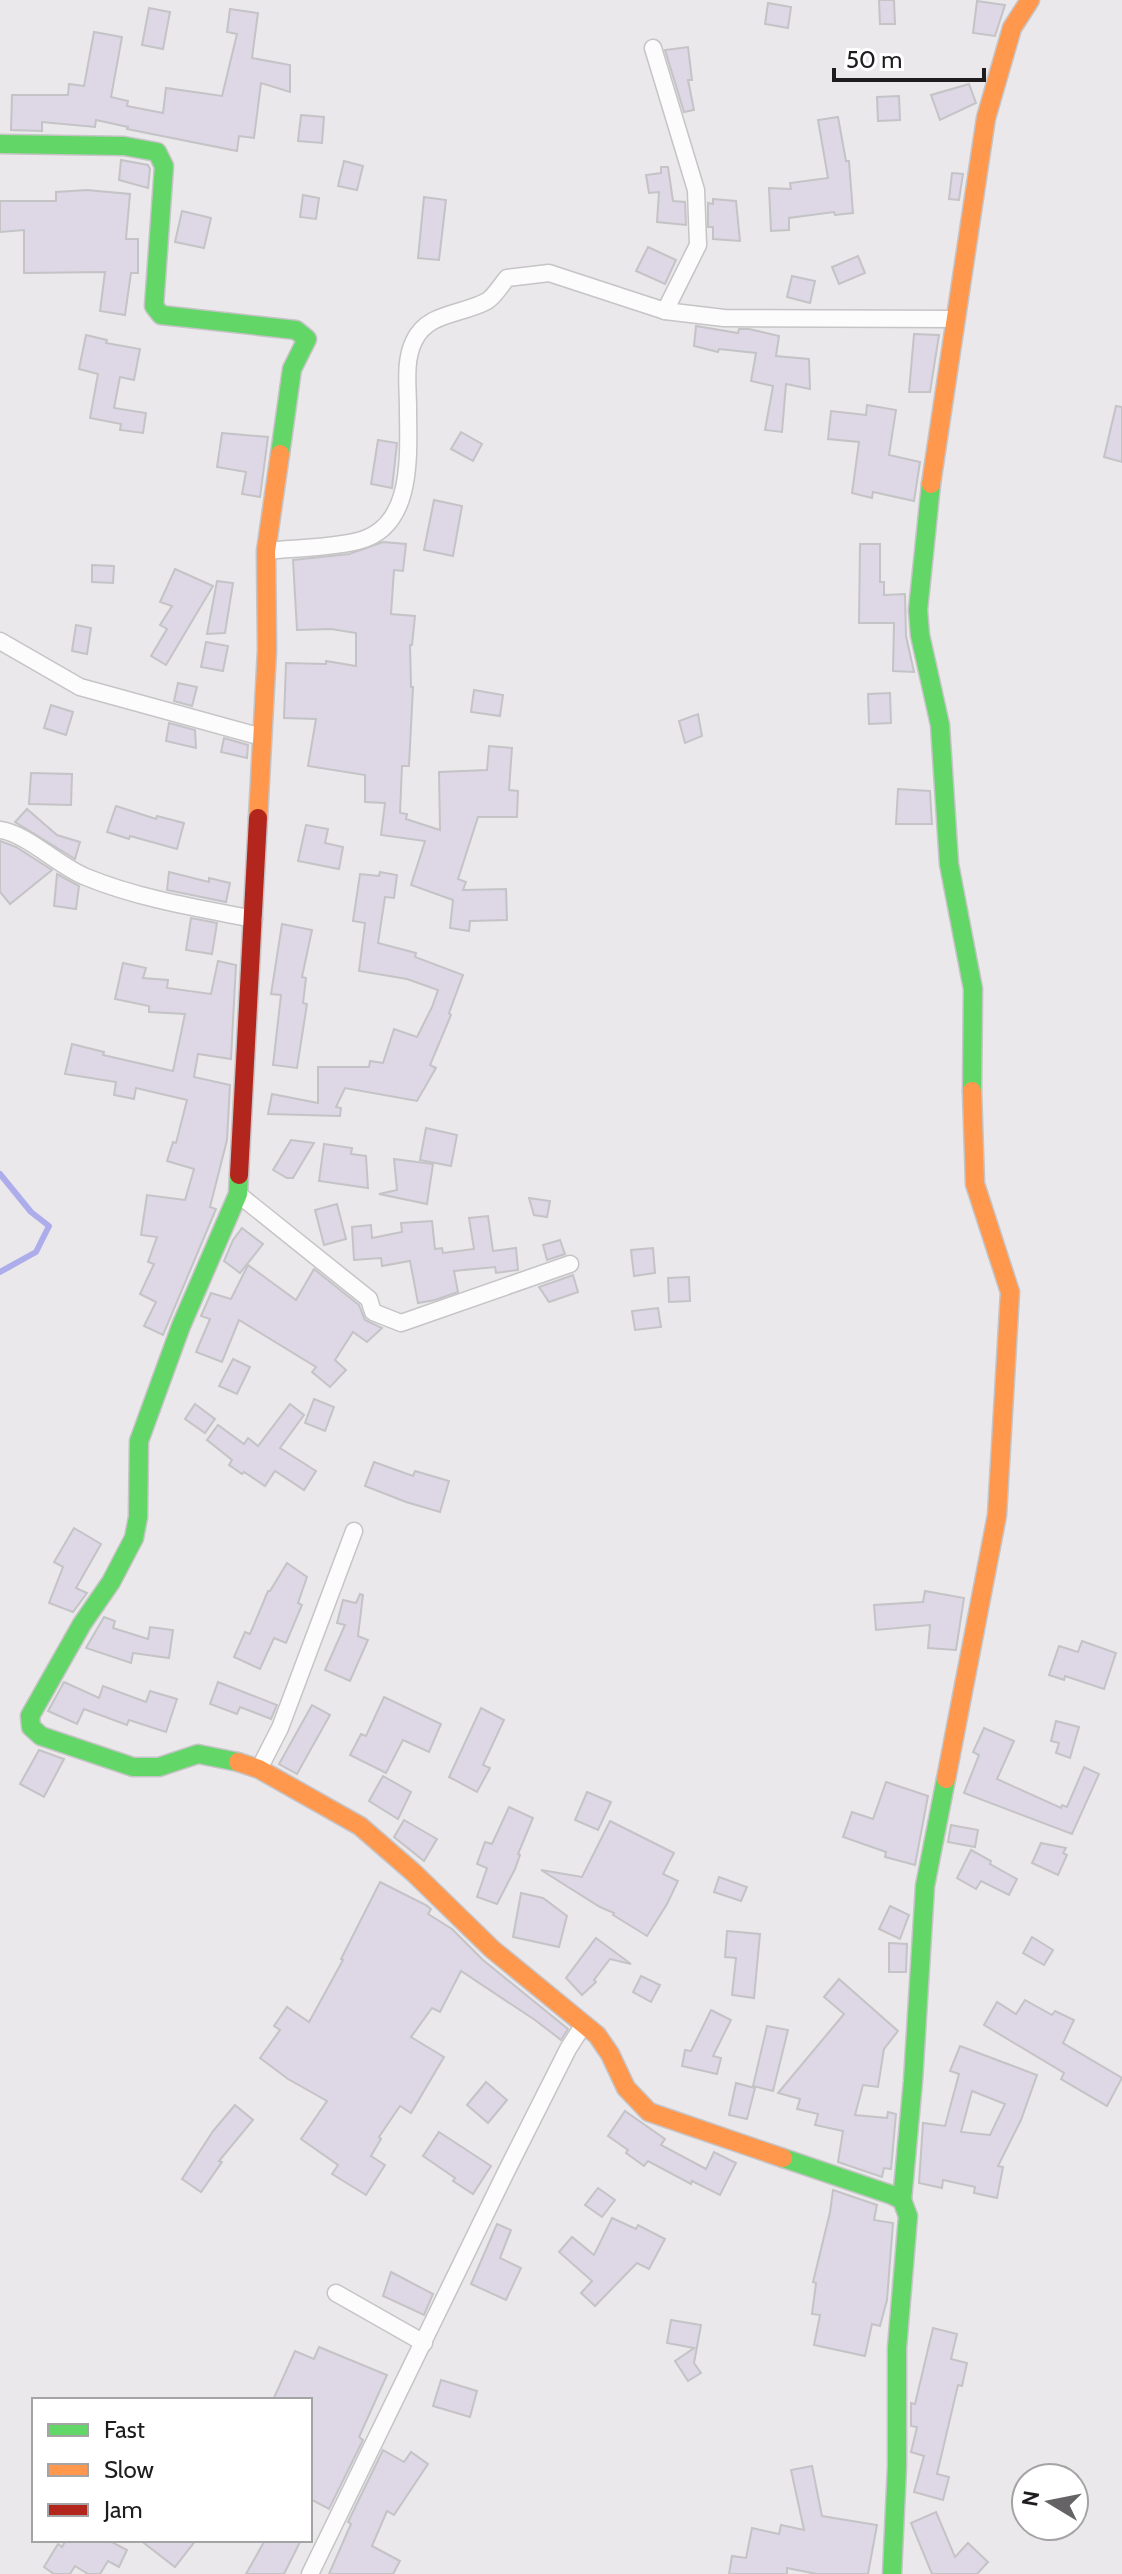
<svg xmlns="http://www.w3.org/2000/svg" width="1122" height="2574" viewBox="0 0 1122 2574" font-family="Cabin,sans-serif">
  <rect width="100%" height="100%" fill="#eae8eb"/>
  <g fill="none" stroke-linecap="round" stroke-linejoin="round">
    <path stroke="#aeadeb" stroke-width="6" d="M0,1174L31,1212L49,1226L36,1252L0,1272"/>
  </g>
  <g fill="#ddd7e6" stroke="#c4c3c5" stroke-width="2" fill-rule="evenodd">
    <path d="M879,0H894L895,24H880Z"/>
    <path d="M977,1L1005,5L995,36L973,33Z"/>
    <path d="M768,3L791,7L788,28L765,24Z"/>
    <path d="M149,8L170,12L163,49L142,45Z"/>
    <path d="M230,9L258,13L252,58L290,65V92L261,83L254,138L239,136L237,151L127,129L128,127L96,120L95,127L42,122V131L11,130L12,95H68L69,84L84,86L94,32L122,37L111,97L128,101L127,106L163,113L166,88L222,96L237,34L227,32Z"/>
    <path d="M688,47L692,80H688L694,110L684,112L665,50Z"/>
    <path d="M969,84L976,103L940,120L931,95Z"/>
    <path d="M899,96L900,120L878,121L877,97Z"/>
    <path d="M301,115L324,117L322,143L298,141Z"/>
    <path d="M838,117L846,161H849L853,213L835,215L834,212L789,218V230L771,231L769,188L791,189L790,183L828,178L818,120Z"/>
    <path d="M121,160L148,165L150,169L148,188L119,180Z"/>
    <path d="M344,161L363,166L357,190L338,186Z"/>
    <path d="M661,167H668L673,201L685,202L686,225L657,222L659,192L649,193L646,175L661,173Z"/>
    <path d="M952,173L963,174L959,200L949,199Z"/>
    <path d="M87,190L130,194L126,239H138V273H131L125,315L100,311L105,272L24,273V230L0,232V201H56V192Z"/>
    <path d="M303,195L319,198L316,219L300,217Z"/>
    <path d="M424,197L446,200L439,260L418,258Z"/>
    <path d="M713,199L736,201L740,241L713,239V227H708V203L713,204Z"/>
    <path d="M182,211L211,218L204,248L175,242Z"/>
    <path d="M648,247L676,260L665,284L636,271Z"/>
    <path d="M858,256L865,273L839,284L832,267Z"/>
    <path d="M792,276L815,281L810,303L787,297Z"/>
    <path d="M696,326L738,333L739,329H749L779,336L776,356L809,359L810,389L786,384L782,432L765,430L773,386L751,381L756,353L719,349L718,352L694,346Z"/>
    <path d="M914,334L939,335L930,392H909Z"/>
    <path d="M86,335L107,340L106,343L140,349L134,380L120,377L114,408L146,413L143,433L120,430L121,424L90,418L98,374L79,369Z"/>
    <path d="M867,405L896,410L889,455L920,462L914,501L873,492L872,498L852,493L859,442L828,439L831,411L866,415Z"/>
    <path d="M1116,406L1122,407V462L1104,457Z"/>
    <path d="M461,432L482,444L473,461L451,449Z"/>
    <path d="M222,433L268,437L260,497L242,494L246,472L217,467Z"/>
    <path d="M378,440L397,443L392,488L371,484Z"/>
    <path d="M434,500L462,506L453,556L424,550Z"/>
    <path d="M383,542L406,544L403,571L394,570L391,614L415,616L412,645H410L411,687H413L409,766H402L400,813L407,814L406,819L440,830L439,772L487,770L489,746L512,748L509,790L518,791L517,817H478L458,879L466,882L463,890L506,889L507,920L470,921L469,931L450,928L453,900L411,885L425,841L381,835L385,803L365,802V775L308,766L316,719L284,718L286,663L326,664V661L356,666V633L331,629L297,630L293,560L349,554Z"/>
    <path d="M860,544H880V582H884V595L905,594L906,636L914,672L893,671L894,623H859Z"/>
    <path d="M92,565L114,566L113,583L92,582Z"/>
    <path d="M175,569L213,586L166,665L151,656L167,629L160,625L172,606L160,602Z"/>
    <path d="M217,581L233,583L225,633L207,634Z"/>
    <path d="M76,625L91,628L87,654L72,651Z"/>
    <path d="M206,642L228,646L223,671L201,667Z"/>
    <path d="M178,683L197,687L192,706L174,701Z"/>
    <path d="M474,690L503,695L500,716L471,712Z"/>
    <path d="M890,693L891,723L869,724L868,694Z"/>
    <path d="M51,705L73,712L66,735L44,728Z"/>
    <path d="M698,714L702,736L685,743L679,721Z"/>
    <path d="M169,723L195,730L196,748L166,741Z"/>
    <path d="M224,738L248,745L247,758L221,752Z"/>
    <path d="M31,773L72,774L71,805L29,804Z"/>
    <path d="M898,789L930,791L932,824H896Z"/>
    <path d="M116,806L156,819L157,816L184,823L177,849L130,836L129,839L107,832Z"/>
    <path d="M27,809L57,835L80,842L75,859L15,822Z"/>
    <path d="M306,825L328,829L325,843L343,847L339,869L298,861Z"/>
    <path d="M0,841L16,847L52,870L10,904L0,892Z"/>
    <path d="M169,872L209,882V878L230,883L226,902L167,890Z"/>
    <path d="M380,872L397,875L394,898L385,897L378,943L416,953L415,957L463,975L449,1013L451,1015L430,1065L436,1068L417,1101L345,1088L336,1107L341,1108L340,1116L268,1114L272,1094L318,1103V1067H369L370,1061L383,1063L394,1029L417,1037L432,1007L438,990L407,979L359,971L365,923L353,921L360,874L379,876Z"/>
    <path d="M57,874L79,886L76,909L54,906Z"/>
    <path d="M191,918L217,923L212,954L186,950Z"/>
    <path d="M282,924L312,930L302,977L306,978L303,1003L307,1004L297,1068L273,1065L281,995L271,994Z"/>
    <path d="M218,961L236,965L231,1059L198,1054L194,1077L230,1085L227,1140L210,1207L216,1209L163,1335L144,1326L156,1302L140,1294L154,1264L148,1262L157,1237L141,1235L147,1195L185,1200L194,1169L167,1161L173,1142L176,1143L187,1100L136,1088L134,1099L114,1095L116,1082L65,1074L72,1044L104,1052L103,1055L173,1071L185,1014L149,1012V1006L115,999L123,963L146,968L143,978L168,980L167,988L211,994Z"/>
    <path d="M426,1128L457,1135L451,1166L420,1160Z"/>
    <path d="M291,1140L314,1143L293,1178H287L273,1170Z"/>
    <path d="M324,1144L352,1148L351,1154L366,1156L368,1188L319,1181Z"/>
    <path d="M394,1159L433,1164L427,1204L379,1194L397,1190Z"/>
    <path d="M529,1198L550,1201L547,1217L534,1215Z"/>
    <path d="M337,1204L346,1239L324,1245L315,1210Z"/>
    <path d="M488,1216L493,1251L516,1248L518,1270L496,1273L495,1267L454,1271L458,1292L435,1300L418,1303L410,1261L382,1266L381,1258L354,1260L352,1227L371,1225L372,1238L402,1232L401,1223L432,1221L435,1249L442,1248L443,1253L474,1249L469,1218Z"/>
    <path d="M242,1228L263,1244L240,1273L224,1261L233,1240Z"/>
    <path d="M560,1240L565,1254L547,1260L543,1245Z"/>
    <path d="M653,1248L655,1273L634,1276L631,1250Z"/>
    <path d="M248,1265L296,1300L314,1269L359,1305L365,1320L382,1328L367,1342L353,1332L335,1360L346,1370L330,1387L312,1372L316,1367L239,1320L222,1362L196,1352L210,1319L201,1316L211,1293L231,1299Z"/>
    <path d="M573,1275L578,1292L549,1302L539,1287Z"/>
    <path d="M689,1277L690,1301L669,1302L668,1278Z"/>
    <path d="M658,1308L661,1327L635,1330L632,1311Z"/>
    <path d="M233,1359L250,1367L237,1394L219,1386Z"/>
    <path d="M314,1399L334,1407L325,1431L305,1423Z"/>
    <path d="M195,1404L215,1419L205,1433L185,1419Z"/>
    <path d="M290,1404L304,1415L280,1448L316,1471L304,1490L275,1471L265,1486L244,1472L242,1474L229,1465L232,1460L207,1440L218,1425L244,1444L248,1438L258,1446Z"/>
    <path d="M374,1462L413,1476L415,1471L449,1481L440,1512L406,1502L365,1486Z"/>
    <path d="M74,1528L101,1544L76,1588L87,1593L73,1612L49,1603L63,1567L54,1562Z"/>
    <path d="M287,1563L307,1577L298,1603L302,1605L286,1643L274,1638L260,1669L234,1657L245,1632L250,1634L268,1591H270Z"/>
    <path d="M925,1591L964,1598L956,1650L928,1648L930,1625L876,1630L874,1605L923,1602Z"/>
    <path d="M360,1594L363,1595L358,1636L368,1640L350,1681L325,1670L345,1625L337,1623L343,1600L356,1603Z"/>
    <path d="M104,1617L115,1621L113,1628L148,1639L150,1627L173,1630L169,1658L133,1653L131,1663L86,1648Z"/>
    <path d="M1082,1641L1116,1653L1104,1689L1065,1676L1064,1680L1049,1675L1059,1646L1078,1652Z"/>
    <path d="M64,1682L99,1698L103,1686L146,1702L150,1691L177,1699L166,1732L129,1720L127,1725L84,1709L77,1724L48,1711Z"/>
    <path d="M218,1682L277,1705L271,1719L240,1707L237,1714L210,1704Z"/>
    <path d="M384,1697L441,1724L429,1752L403,1740L386,1773L350,1755L361,1734L366,1736Z"/>
    <path d="M312,1705L330,1715L297,1774L279,1764Z"/>
    <path d="M481,1708L504,1720L483,1765L490,1768L477,1792L449,1777Z"/>
    <path d="M1056,1721L1079,1727L1070,1758L1056,1753L1059,1743L1051,1741Z"/>
    <path d="M984,1728L1014,1741L997,1779L1061,1808L1062,1805L1067,1807L1084,1767L1099,1774L1072,1834L964,1793L979,1755L973,1752Z"/>
    <path d="M39,1750L64,1759L44,1797L20,1784Z"/>
    <path d="M383,1776L411,1792L398,1819L369,1801Z"/>
    <path d="M886,1782L928,1796L915,1865L885,1857L886,1852L843,1837L852,1812L873,1819Z"/>
    <path d="M587,1792L611,1802L598,1830L575,1820Z"/>
    <path d="M509,1807L533,1818L518,1854L520,1855L515,1869L497,1904L477,1897L487,1868L477,1864L485,1842L492,1844Z"/>
    <path d="M404,1820L437,1839L424,1861L394,1837Z"/>
    <path d="M610,1821L674,1853L663,1874L678,1881L667,1904L647,1936L613,1915L614,1913L600,1907L541,1870L582,1877Z"/>
    <path d="M951,1825L978,1830L975,1847L948,1842Z"/>
    <path d="M1041,1843L1066,1848L1063,1853L1067,1855L1058,1875L1032,1863Z"/>
    <path d="M971,1850L991,1861L990,1864L1017,1879L1009,1895L981,1881L976,1889L957,1878Z"/>
    <path d="M719,1877L747,1887L741,1901L714,1892Z"/>
    <path d="M380,1882L426,1905L431,1909L428,1914L452,1929L483,1960L568,2029L561,2040L535,2020L461,1971L440,2012L432,2008L411,2037L444,2057L411,2113L400,2106L379,2137L381,2139L371,2156L385,2165L366,2195L332,2174L338,2165L301,2139L327,2101L288,2079L260,2058L280,2030L274,2026L287,2007L309,2022L343,1960L341,1959Z"/>
    <path d="M521,1893L543,1898L567,1916L559,1947L513,1937Z"/>
    <path d="M890,1906L909,1915L900,1939L879,1929Z"/>
    <path d="M727,1931L760,1934L754,1998L732,1995L736,1958L725,1957Z"/>
    <path d="M1032,1937L1053,1950L1044,1965L1023,1953Z"/>
    <path d="M596,1938L631,1964L610,1959L594,1980L596,1982L582,1995L566,1978Z"/>
    <path d="M889,1943L907,1944L906,1972H889Z"/>
    <path d="M641,1976L660,1985L651,2002L633,1992Z"/>
    <path d="M839,1979L898,2031L884,2049L878,2087L863,2085L855,2115L887,2118L888,2112L896,2114L891,2169L884,2168L882,2177L838,2162L843,2131L815,2125L818,2114L797,2109L800,2099L778,2093L844,2014L824,1997Z"/>
    <path d="M1025,2000L1052,2015L1055,2011L1074,2020L1063,2043L1122,2078L1107,2106L1061,2079L1064,2073L984,2025L997,2002L1016,2014Z"/>
    <path d="M711,2010L731,2020L713,2056L721,2058L717,2074L682,2066L685,2050L691,2051Z"/>
    <path d="M767,2026L788,2030L773,2091L753,2086Z"/>
    <path d="M960,2046L1037,2075L1021,2120L998,2166L1003,2167L997,2198L974,2193L975,2187L943,2180L942,2188L919,2183L923,2123L945,2126L959,2074L950,2071ZM972,2091L1005,2104L990,2135L961,2132Z"/>
    <path d="M486,2082L507,2100L488,2123L467,2105Z"/>
    <path d="M736,2083L755,2088L747,2119L729,2115Z"/>
    <path d="M235,2105L253,2120L219,2161L222,2162L201,2192L182,2179L213,2131Z"/>
    <path d="M625,2111L665,2139L661,2145L706,2169L714,2152L736,2163L720,2195L692,2181L691,2184L648,2161L644,2166L626,2153L628,2150L608,2136Z"/>
    <path d="M439,2132L491,2166L473,2194L453,2181L455,2178L423,2156Z"/>
    <path d="M598,2188L615,2200L602,2217L585,2205Z"/>
    <path d="M833,2190L877,2205L874,2220L893,2223L887,2300L880,2326L872,2324L865,2356L814,2345L820,2315L812,2314L816,2283L813,2282L830,2212Z"/>
    <path d="M612,2218L636,2229L638,2225L665,2239L649,2269L637,2263L595,2306L581,2293L592,2281L559,2252L572,2237L594,2255Z"/>
    <path d="M497,2224L511,2230L500,2258L521,2268L506,2300L471,2284Z"/>
    <path d="M391,2272L433,2294L424,2315L383,2296Z"/>
    <path d="M671,2320L701,2325L694,2363L701,2373L688,2381L675,2361L694,2348L667,2343Z"/>
    <path d="M933,2328L957,2334L951,2359L967,2363L962,2386L958,2385L937,2474L949,2477L943,2500L914,2492L924,2456L911,2452L917,2427L911,2426V2403L915,2404Z"/>
    <path d="M319,2347L387,2375L359,2437L363,2440L329,2509L310,2499V2400H273L295,2351L314,2359Z"/>
    <path d="M441,2380L477,2391L470,2417L433,2406Z"/>
    <path d="M383,2450L404,2462L411,2452L428,2464L394,2515L387,2511L372,2546L400,2561L393,2574H329L351,2524L348,2522Z"/>
    <path d="M812,2466L822,2516L877,2525L868,2574H817L787,2568V2574H729L732,2556L746,2558L752,2528L779,2534L781,2525L804,2530L791,2470Z"/>
    <path d="M936,2512L955,2557L968,2543L988,2562L977,2574H932L911,2523Z"/>
    <path d="M66,2540H108L127,2550L119,2567L108,2561L100,2574H88L75,2566L70,2574H54L44,2567L58,2544L62,2547Z"/>
    <path d="M140,2540H196L175,2567Z"/>
    <path d="M265,2540H301L284,2574H246Z"/>
  </g>
  <g fill="none" stroke-linecap="round" stroke-linejoin="round">
    <g stroke="#c6c4c6" stroke-width="19">
      <g id="street">
        <path d="M653,48L696,190L698,245L665,311"/>
        <path d="M266,551C296,548 329,548 358,541C415,527 408,453 408,408C408,387 404,361 414,341C427,312 462,315 487,301C495,296 501,285 507,278L549,273L665,311L724,318L955,319"/>
        <path d="M0,641L80,687L262,737"/>
        <path d="M0,830C28,834 58,866 86,877C140,899 197,908 254,919"/>
        <path d="M238,1194L369,1299L373,1312L401,1323L570,1264"/>
        <path d="M259,1769L280,1728L354,1531"/>
        <path d="M336,2293L424,2343"/>
        <path d="M310,2574L506,2172L568,2049L584,2024"/>
      </g>
    </g>
    <g stroke="#c6c4c6" stroke-width="21">
      <g id="fast">
        <path d="M0,144L124,146L157,152L164,166L154,306L161,315L296,330L307,339L292,369L280,454"/>
        <path d="M931,484L918,610L920,635L940,725L949,864L973,989L972,1091"/>
        <path d="M238,1762L198,1754L159,1767H133L41,1736L31,1727L30,1716L82,1624L111,1582L134,1538L138,1517L139,1441L181,1326L238,1194L239,1175"/>
        <path d="M783,2158L892,2195L902,2200L908,2216L897,2348V2466L892,2574"/>
        <path d="M902,2200L913,2081L925,1886L946,1779"/>
      </g>
    </g>
    <g stroke="#c6c4c6" stroke-width="21">
      <g id="slow">
        <path d="M931,484L986,118L1012,28L1030,0"/>
        <path d="M258,818L267,650L266,551L280,454"/>
        <path d="M238,1762L259,1769L360,1826L414,1873L492,1949L597,2035L610,2054L626,2088L649,2112L783,2158"/>
        <path d="M946,1779L997,1515L1010,1292L975,1184L972,1091"/>
      </g>
    </g>
    <g stroke="#c6c4c6" stroke-width="21">
      <path id="jam" d="M239,1175L258,818"/>
    </g>
    <use href="#street" stroke="#fcfcfc" stroke-width="16"/>
    <use href="#fast" stroke="#63d668" stroke-width="18"/>
    <use href="#slow" stroke="#ff974d" stroke-width="18"/>
    <use href="#jam" stroke="#b3261e" stroke-width="18"/>
  </g>
  <rect x="32" y="2398" width="280" height="144" fill="#ffffff" stroke="#a5a4a5" stroke-width="2"/>
  <rect x="48" y="2424" width="40" height="12" fill="#63d668" stroke="#a5a4a5" stroke-width="2"/>
  <text x="104" y="2438" font-size="24" fill="#1e1c1e">Fast</text>
  <rect x="48" y="2464" width="40" height="12" fill="#ff974d" stroke="#a5a4a5" stroke-width="2"/>
  <text x="104" y="2478" font-size="24" fill="#1e1c1e">Slow</text>
  <rect x="48" y="2504" width="40" height="12" fill="#b3261e" stroke="#a5a4a5" stroke-width="2"/>
  <text x="104" y="2518" font-size="24" fill="#1e1c1e">Jam</text>
  <g transform="translate(1050 2502) rotate(280)"><circle r="38" fill="#ffffff" stroke="#a5a4a5" stroke-width="2"/>
  <path d="M0-6L14 30L0 20L-14 30Z" fill="#656366"/>
  <text y="-12" font-size="22" font-weight="bold" text-anchor="middle" fill="#1e1c1e">N</text>
  </g>
  <path d="M834 68v12h150v-12" fill="none" stroke="#1e1c1e" stroke-width="4"/>
  <text x="846" y="68" font-size="24" fill="#1e1c1e" stroke="#ffffff" stroke-width="6" paint-order="stroke">50 m</text>
</svg>
